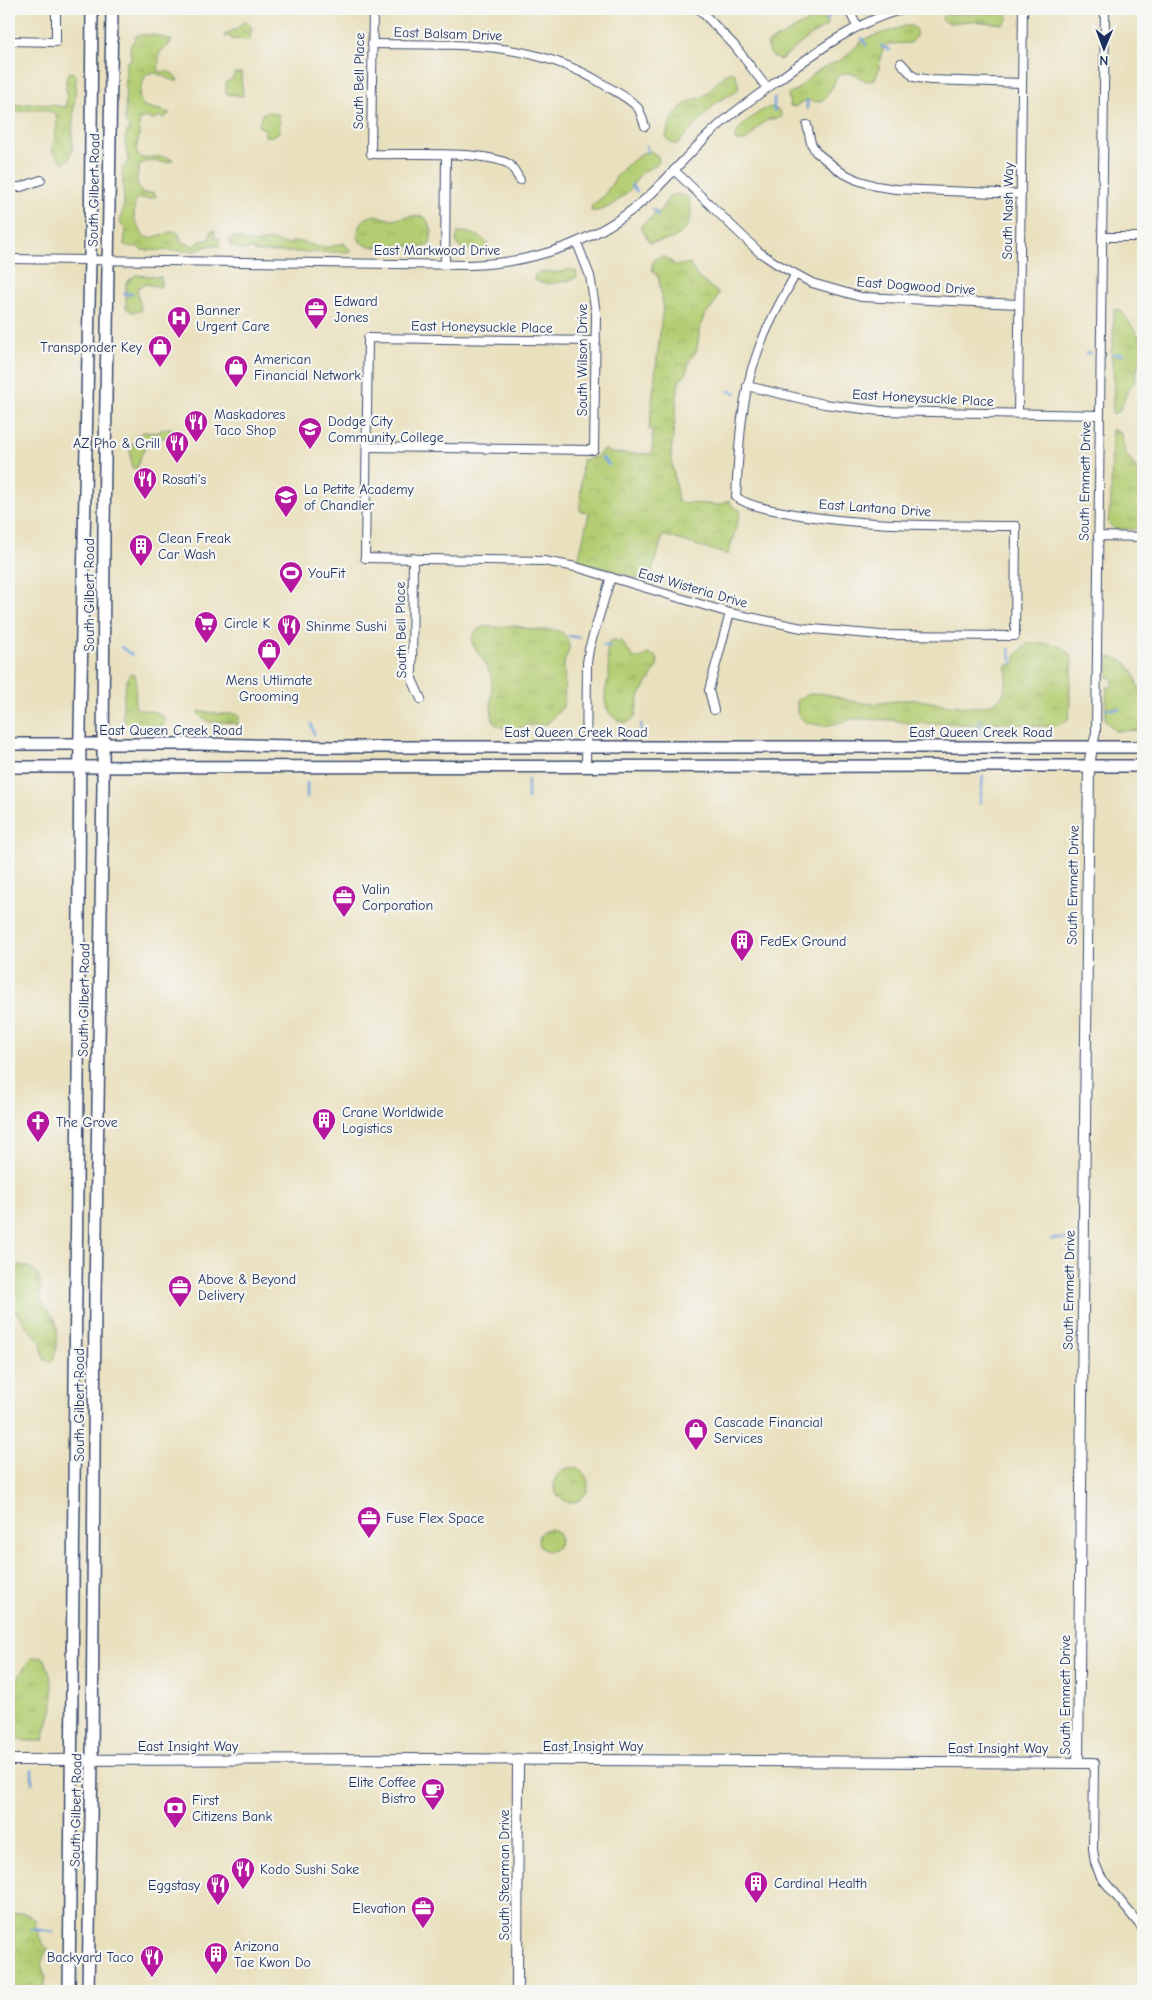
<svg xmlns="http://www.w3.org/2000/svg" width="1152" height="2000" viewBox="0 0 1152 2000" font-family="'Comic Neue',sans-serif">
  <defs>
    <pattern id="grass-tufts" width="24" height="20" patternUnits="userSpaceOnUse" patternTransform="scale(1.25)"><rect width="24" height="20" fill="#b4cd72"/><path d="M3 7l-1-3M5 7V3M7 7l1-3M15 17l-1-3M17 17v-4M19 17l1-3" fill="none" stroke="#9ab065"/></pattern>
    <pattern id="park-crowns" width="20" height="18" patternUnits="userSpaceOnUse" patternTransform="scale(1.25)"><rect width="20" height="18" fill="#b4cd72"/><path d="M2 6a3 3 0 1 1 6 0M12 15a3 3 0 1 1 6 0" fill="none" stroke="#9ab065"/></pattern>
  </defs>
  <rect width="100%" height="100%" fill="#f6f6f2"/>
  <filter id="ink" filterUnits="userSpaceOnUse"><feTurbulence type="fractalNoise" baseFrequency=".02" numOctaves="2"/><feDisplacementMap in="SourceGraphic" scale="10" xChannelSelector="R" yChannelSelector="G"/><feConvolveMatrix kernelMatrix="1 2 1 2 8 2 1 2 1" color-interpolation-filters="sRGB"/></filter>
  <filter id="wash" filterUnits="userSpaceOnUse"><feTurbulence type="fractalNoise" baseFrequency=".0096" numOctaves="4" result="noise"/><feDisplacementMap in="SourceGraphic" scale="20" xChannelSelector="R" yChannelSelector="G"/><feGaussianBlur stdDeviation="1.12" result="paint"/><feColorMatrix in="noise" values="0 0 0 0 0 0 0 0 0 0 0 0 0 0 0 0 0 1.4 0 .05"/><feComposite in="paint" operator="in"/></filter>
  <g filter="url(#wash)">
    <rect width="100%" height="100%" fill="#e9e0bd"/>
    <g fill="url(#grass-tufts)" stroke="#687e68">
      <path d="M1003,13L1008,16V19L1004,24L970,21L949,23L943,21L942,18L944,15L948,14Z"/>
      <path d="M820,15L828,20V25L810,36L783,58L780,60C773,58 766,51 768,43Z"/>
      <path d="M244,22H247L252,27L250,40L231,39L230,36L226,37L224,35L236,29Z"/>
      <path d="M905,26H911L916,29V37L911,43L887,44C876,55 883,69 874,80L866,81C853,76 853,69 838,76C833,83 830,96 822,100C813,106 806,95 796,107L790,106L788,94L799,88L812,75L822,68L843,59L864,39Z"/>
      <path d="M137,35H154L172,40L170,44L160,52L158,68L160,72C168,71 175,72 178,81C170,83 152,65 145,77C144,79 141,88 140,92C138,97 141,102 144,106L170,113L164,118L159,116L154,120L145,117L140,120C138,125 140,128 139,133C139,143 132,149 141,158C152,158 163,154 173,160C164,166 150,157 140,165C137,175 134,186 143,193H154L156,196C149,201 141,196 135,200L134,218L144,237L150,238L175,231L179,234L181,242L195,246L199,241L209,240L211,231L215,230V238H220L219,246L210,245L196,251L141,250L138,247L127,246L124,244L126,230L120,223L124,203L122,168L128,162L125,140L129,127L125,121L126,63L131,59L130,47Z"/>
      <path d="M732,72L735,74L739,87L738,90C731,96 722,97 715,104C707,113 699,122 690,130C685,134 683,140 677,144H673L666,138C668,121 676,108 691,101C696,99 702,98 706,94C715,86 719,76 732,72Z"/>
      <path d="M235,73H242L241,77L243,96L226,94V82L233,78Z"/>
      <path d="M771,107L780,111L782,117C777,119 771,119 766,121C754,128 750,147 735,140C733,130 760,109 771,107Z"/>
      <path d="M650,151L658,156L659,161C655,167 648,168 643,172C637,176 635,183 631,188C623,198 603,214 591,211L592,205L603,197L617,176L623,169L642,153Z"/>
      <path d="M677,194L688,197C695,214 690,230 673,238C667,241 657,241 650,243L640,226L661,210L669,196Z"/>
      <path d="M376,215L392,220L410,216L425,217L432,231L430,244C419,251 411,246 399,246C385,246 373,250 360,242C355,227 361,218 376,215Z"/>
      <path d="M458,232C467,231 485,237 488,245C481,254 469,249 459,247L456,241Z"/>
      <path d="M235,237L252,243L272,240L286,244L298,241L319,247H330L344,243L352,252H256L251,248L245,250L230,246V238Z"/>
      <path d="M569,269L576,271L577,277C567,282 542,288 534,279L535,275C547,267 556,277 569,269Z"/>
      <path d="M136,275L161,277V287L145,284L138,287C136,292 141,304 141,311L132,312L126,308V282Z"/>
      <path d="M1114,309L1121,311L1126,317L1143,343V354L1138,365L1135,381L1128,390L1120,411L1112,414C1113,399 1115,383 1113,368C1112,360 1109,353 1113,345Z"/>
      <path d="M171,428L172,436C149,439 143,446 137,468H132L130,450L137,435L144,432L157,433L163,429Z"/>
      <path d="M1112,429L1121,433L1125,453L1138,471L1143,495V506L1141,512L1143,529H1115L1108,523L1111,500Z"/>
      <path d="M485,626C496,629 505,626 516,626C522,627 529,629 535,630C549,631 566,625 569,646C570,652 564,658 564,664C564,678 566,693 563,707L547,724C542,725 536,724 531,725C515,728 511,734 495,724C488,711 493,693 491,678C489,666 478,654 472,643C471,633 477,630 485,626Z"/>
      <path d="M614,640L621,641L634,658H641L647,654L655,656L658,659L657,667L639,697L635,717L627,723C609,721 602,705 606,688C606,684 609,680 609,676C610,662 604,657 609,641Z"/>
      <path d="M1029,643C1044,643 1070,642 1072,662C1073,670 1070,678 1070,686C1069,699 1072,709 1067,721L1055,726H1040L995,722L976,725L948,723L914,724L892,720L852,719L826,726L806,723L797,714V700C821,684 837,701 862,703C880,705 897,699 915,700C938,701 982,716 1000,698C1008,690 1006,675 1007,665L1014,664L1016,660L1015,656Z"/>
      <path d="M1109,657L1119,659L1127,663L1134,673L1137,684L1143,695V730L1115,731L1105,720L1107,687H1112L1113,678L1108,677Z"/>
      <path d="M130,674H134L136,678L135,707C146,713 158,708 165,720L163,726L136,727L124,721C121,713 124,680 130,674Z"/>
      <path d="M198,711L217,713V714H237L239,716L238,725C235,724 230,722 226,722C214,722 204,725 198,711Z"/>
      <path d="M21,1265C41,1270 42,1282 40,1299C44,1307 53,1314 56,1323C59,1331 57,1357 51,1362L44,1360L41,1342L29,1330L19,1314L14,1312L9,1314V1267Z"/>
      <circle cx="571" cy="1485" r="17"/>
      <circle cx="549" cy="1540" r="11"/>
      <path d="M41,1657L45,1659C51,1677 57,1699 50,1718C47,1726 44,1732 43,1741H26L9,1736V1693C19,1682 21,1668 32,1658Z"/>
    </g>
    <g fill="url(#park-crowns)" stroke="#687e68">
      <path d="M72,72L76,76V81L72,135L73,146L69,160L63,163L52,150L57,125L56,115C43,106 23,110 9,115V98L17,105L38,103L65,107C70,93 62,83 69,73Z"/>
      <path d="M661,257L667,258L676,266L689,263L698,278L719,293L712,308L705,314L700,326L697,350L689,361L686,375L679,381L671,454L678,502L720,505L729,500L732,506L741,511L728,555L663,535L649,582L578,561L589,513L580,511L582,460L597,457L603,449L612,453L652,454L653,430H649L663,305L659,279L653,271L652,265L655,259Z"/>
      <path d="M23,1913C40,1918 33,1922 38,1934C40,1939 44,1944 47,1949L41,1964L46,1979L44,1988L35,1990L26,1986L9,1990V1918L14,1914Z"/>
    </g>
    <path fill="#b4cd72" stroke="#687e68" d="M270,112L279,115L280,132L272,136H265V129L259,127L258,124L263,113Z"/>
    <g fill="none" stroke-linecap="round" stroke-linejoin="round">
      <g stroke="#71a2dc" stroke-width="2.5">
        <path d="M826,20L836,9"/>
        <path d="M862,38L866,45"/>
        <path d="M881,46L890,50"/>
        <path d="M774,98V111"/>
        <path d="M807,100V109"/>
        <path d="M647,146V153"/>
        <path d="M631,185L637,191"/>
        <path d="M653,209L658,216"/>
        <path d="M124,294H132"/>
        <path d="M1086,353H1090"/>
        <path d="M1113,354H1123"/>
        <path d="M729,391L736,393"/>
        <path d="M602,458L609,465"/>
        <path d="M569,636L580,638"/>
        <path d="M603,645L611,647"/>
        <path d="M121,647L132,655"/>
        <path d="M1009,649L1012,663"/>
        <path d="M1106,709H1120"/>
        <path d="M311,724L314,734"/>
        <path d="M641,730V724"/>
        <path d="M980,734V720"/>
        <path d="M528,779V799"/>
        <path d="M307,797V783"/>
        <path d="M980,803L983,776"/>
        <path d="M1051,1239H1074"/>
        <path d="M32,1770V1783"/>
        <path d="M31,1929L54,1932"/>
      </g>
    </g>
  </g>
  <g filter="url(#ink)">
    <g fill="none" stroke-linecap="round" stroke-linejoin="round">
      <g stroke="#3a4a6c" stroke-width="10">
        <g id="street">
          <path d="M373,9L371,154C404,155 481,150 509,164C513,167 517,175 520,180"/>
          <path d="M699,9L734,45L767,88"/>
          <path d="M848,9L857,26"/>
          <path d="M9,41L56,42V9"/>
          <path d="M372,44C453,45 531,39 603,84C614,91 630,98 638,108C641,113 643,121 645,126"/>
          <path d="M901,63L914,77L930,80L1022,83"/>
          <path d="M807,125L811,143L816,152L841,172L857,180L876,186L896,189L1021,194"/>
          <path d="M674,170L759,252L777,264L812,283L861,297L1019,304"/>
          <path d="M9,187H21L41,180"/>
          <path d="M1102,237H1143"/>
          <path d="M9,259L469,265C537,263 602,240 652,193C674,172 693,148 716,128C734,111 754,98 773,84C814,53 854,22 904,9"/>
          <path d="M445,264L446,155"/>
          <path d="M596,341L368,338L365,558L544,561L576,567L730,613L802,628L880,635L1015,636L1016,526C941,525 868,527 794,514C775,510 752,508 736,497C739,448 740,400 757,354C766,326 782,300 795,275"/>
          <path d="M747,386L824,404L880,411L1099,415"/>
          <path d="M1018,414L1023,9"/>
          <path d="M367,447L594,450L596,313L590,276L577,243"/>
          <path d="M1098,536L1143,537"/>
          <path d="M413,558L412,679L421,699"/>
          <path d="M714,710L709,690L730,613"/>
          <path d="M1092,750L1096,732L1105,9"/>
          <path d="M586,766L587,663L589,649L611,577"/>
          <path d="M1094,1763L1093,1849L1095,1863L1101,1877L1143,1929"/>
        </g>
      </g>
      <g stroke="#3a4a6c" stroke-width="12">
        <g id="secondary">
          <path d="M9,1760L431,1759L1094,1763"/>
          <path d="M1078,1763L1089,766L1091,754"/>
          <path d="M517,1991L518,1759"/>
        </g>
      </g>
      <g stroke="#3a4a6c" stroke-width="14">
        <g id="primary">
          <path d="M9,744H202L333,747H1143"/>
          <path d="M9,767L1143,766"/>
          <path d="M69,1991L78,1084L80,727L90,260L92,9"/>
          <path d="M88,1991L92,1760L95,1298L103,784L104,527L112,9"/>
        </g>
      </g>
      <use href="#street" stroke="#fff" stroke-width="8"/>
      <use href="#secondary" stroke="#fff" stroke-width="10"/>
      <use href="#primary" stroke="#fff" stroke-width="11"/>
    </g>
  </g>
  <defs>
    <g id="office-pin" transform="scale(1.25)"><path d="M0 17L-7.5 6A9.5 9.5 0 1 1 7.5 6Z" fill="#b5179e" stroke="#f6f6f2"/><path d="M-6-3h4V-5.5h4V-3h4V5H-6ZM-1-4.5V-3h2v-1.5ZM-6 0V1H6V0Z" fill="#fff"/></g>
    <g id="hospital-pin" transform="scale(1.25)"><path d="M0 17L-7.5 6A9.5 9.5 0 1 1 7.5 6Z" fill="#b5179e" stroke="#f6f6f2"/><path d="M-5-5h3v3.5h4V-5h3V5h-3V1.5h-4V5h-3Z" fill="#fff"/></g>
    <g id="shop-pin" transform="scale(1.25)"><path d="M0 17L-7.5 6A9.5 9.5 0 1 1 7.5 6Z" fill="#b5179e" stroke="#f6f6f2"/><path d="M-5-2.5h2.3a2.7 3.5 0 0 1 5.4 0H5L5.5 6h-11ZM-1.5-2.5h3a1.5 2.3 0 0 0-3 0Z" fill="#fff"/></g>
    <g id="restaurant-pin" transform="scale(1.25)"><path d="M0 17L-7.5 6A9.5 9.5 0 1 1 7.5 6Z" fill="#b5179e" stroke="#f6f6f2"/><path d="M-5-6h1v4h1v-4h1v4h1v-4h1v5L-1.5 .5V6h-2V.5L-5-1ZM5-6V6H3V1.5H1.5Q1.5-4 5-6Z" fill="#fff"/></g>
    <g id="university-pin" transform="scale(1.25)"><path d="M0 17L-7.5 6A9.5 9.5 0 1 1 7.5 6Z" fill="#b5179e" stroke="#f6f6f2"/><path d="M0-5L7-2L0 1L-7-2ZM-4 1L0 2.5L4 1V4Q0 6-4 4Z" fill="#fff"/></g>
    <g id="school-pin" transform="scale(1.25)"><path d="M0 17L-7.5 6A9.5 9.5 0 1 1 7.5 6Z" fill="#b5179e" stroke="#f6f6f2"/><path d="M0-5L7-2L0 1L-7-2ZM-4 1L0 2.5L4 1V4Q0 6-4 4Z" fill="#fff"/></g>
    <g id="building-pin" transform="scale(1.25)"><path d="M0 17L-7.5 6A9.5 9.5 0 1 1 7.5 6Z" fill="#b5179e" stroke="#f6f6f2"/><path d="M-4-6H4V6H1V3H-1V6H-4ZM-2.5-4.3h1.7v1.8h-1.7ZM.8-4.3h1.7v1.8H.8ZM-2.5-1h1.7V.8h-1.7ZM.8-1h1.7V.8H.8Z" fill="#fff"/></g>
    <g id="stadium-pin" transform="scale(1.25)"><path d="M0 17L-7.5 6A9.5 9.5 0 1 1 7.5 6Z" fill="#b5179e" stroke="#f6f6f2"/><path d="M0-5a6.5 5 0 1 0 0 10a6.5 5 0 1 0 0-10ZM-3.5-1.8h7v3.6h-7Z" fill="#fff"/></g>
    <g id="supermarket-pin" transform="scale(1.25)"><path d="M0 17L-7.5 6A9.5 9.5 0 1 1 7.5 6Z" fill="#b5179e" stroke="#f6f6f2"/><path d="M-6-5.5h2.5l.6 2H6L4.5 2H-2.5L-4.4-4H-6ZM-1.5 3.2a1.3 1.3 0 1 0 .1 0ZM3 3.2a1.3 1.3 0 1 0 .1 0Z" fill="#fff"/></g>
    <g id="church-pin" transform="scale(1.25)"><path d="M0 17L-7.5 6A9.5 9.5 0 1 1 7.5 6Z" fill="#b5179e" stroke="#f6f6f2"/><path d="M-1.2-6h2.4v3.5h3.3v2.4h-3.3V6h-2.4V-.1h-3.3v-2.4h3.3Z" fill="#fff"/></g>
    <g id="cafe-pin" transform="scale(1.25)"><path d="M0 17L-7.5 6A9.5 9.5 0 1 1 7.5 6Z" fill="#b5179e" stroke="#f6f6f2"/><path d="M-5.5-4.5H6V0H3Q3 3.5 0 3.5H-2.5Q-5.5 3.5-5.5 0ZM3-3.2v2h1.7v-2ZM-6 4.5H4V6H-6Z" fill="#fff"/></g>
    <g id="bank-pin" transform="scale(1.25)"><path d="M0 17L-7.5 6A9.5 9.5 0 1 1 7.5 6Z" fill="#b5179e" stroke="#f6f6f2"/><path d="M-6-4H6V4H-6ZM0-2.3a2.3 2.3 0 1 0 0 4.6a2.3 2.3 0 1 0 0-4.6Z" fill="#fff"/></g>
  </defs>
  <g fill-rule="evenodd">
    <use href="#office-pin" x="316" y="309"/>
    <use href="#hospital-pin" x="179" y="318"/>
    <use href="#shop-pin" x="160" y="347"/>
    <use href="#shop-pin" x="236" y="367"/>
    <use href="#restaurant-pin" x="196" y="422"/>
    <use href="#university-pin" x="310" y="429"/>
    <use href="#restaurant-pin" x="177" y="443"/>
    <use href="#restaurant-pin" x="145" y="479"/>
    <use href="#school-pin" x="286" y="497"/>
    <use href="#building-pin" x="141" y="546"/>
    <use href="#stadium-pin" x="291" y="573"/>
    <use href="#supermarket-pin" x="206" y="623"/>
    <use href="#restaurant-pin" x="289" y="626"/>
    <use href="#shop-pin" x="269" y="650"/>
    <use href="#office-pin" x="344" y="897"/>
    <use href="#building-pin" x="742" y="941"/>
    <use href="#building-pin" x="324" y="1120"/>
    <use href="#church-pin" x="38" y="1122"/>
    <use href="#office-pin" x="180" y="1287"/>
    <use href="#shop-pin" x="696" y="1430"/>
    <use href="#office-pin" x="369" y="1518"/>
    <use href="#cafe-pin" x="433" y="1790"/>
    <use href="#bank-pin" x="175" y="1808"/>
    <use href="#restaurant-pin" x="243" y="1869"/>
    <use href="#building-pin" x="756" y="1883"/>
    <use href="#restaurant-pin" x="218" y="1885"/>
    <use href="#office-pin" x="423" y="1908"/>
    <use href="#building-pin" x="216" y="1954"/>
    <use href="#restaurant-pin" x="152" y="1957"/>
  </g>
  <g text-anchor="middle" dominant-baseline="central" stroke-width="4.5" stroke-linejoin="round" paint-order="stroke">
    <g font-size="14" fill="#1b2f5e" stroke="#f6f6f2">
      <text transform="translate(448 34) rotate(2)">East Balsam Drive</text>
      <text transform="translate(359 81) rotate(-89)">South Bell Place</text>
      <text transform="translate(94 190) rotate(-89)">South Gilbert Road</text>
      <text transform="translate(1008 211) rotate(-89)">South Nash Way</text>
      <text x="437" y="250">East Markwood Drive</text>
      <text transform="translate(916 286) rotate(4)">East Dogwood Drive</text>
      <text transform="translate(482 327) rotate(1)">East Honeysuckle Place</text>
      <text transform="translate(582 360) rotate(-90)">South Wilson Drive</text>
      <text transform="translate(923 398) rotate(3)">East Honeysuckle Place</text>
      <text transform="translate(1085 481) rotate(-89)">South Emmett Drive</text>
      <text transform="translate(875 508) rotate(4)">East Lantana Drive</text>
      <text transform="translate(693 588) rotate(16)">East Wisteria Drive</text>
      <text transform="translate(89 595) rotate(-90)">South Gilbert Road</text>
      <text transform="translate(401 630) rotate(-91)">South Bell Place</text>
      <text x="171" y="730">East Queen Creek Road</text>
      <text x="576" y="732">East Queen Creek Road</text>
      <text x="981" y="732">East Queen Creek Road</text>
      <text transform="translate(1073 885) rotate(-89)">South Emmett Drive</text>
      <text transform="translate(84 1000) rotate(-89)">South Gilbert Road</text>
      <text transform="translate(1069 1290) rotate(-89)">South Emmett Drive</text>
      <text transform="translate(79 1405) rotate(-90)">South Gilbert Road</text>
      <text transform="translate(1065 1695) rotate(-90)">South Emmett Drive</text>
      <text x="188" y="1746">East Insight Way</text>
      <text x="593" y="1746">East Insight Way</text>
      <text x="998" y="1748">East Insight Way</text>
      <text transform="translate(76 1810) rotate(-89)">South Gilbert Road</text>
      <text transform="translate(504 1875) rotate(-90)">South Stearman Drive</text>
    </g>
    <g font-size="14" fill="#1b2f5e" stroke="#f6f6f2" text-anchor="start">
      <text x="334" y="301">Edward<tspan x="334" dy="16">Jones</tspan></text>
      <text x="196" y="310">Banner<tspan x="196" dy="16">Urgent Care</tspan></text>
      <text x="142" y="347" text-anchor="end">Transponder Key</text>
      <text x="254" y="359">American<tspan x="254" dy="16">Financial Network</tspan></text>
      <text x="214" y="414">Maskadores<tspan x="214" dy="16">Taco Shop</tspan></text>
      <text x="328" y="421">Dodge City<tspan x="328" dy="16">Community College</tspan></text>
      <text x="160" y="443" text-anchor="end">AZ Pho &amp; Grill</text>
      <text x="162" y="479">Rosati's</text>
      <text x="304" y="489">La Petite Academy<tspan x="304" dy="16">of Chandler</tspan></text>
      <text x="158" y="538">Clean Freak<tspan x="158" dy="16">Car Wash</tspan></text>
      <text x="308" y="573">YouFit</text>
      <text x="224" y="623">Circle K</text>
      <text x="306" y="626">Shinme Sushi</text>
      <text x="269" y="680" text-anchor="middle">Mens Utlimate<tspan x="269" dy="16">Grooming</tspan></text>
      <text x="362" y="889">Valin<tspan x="362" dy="16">Corporation</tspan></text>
      <text x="760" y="941">FedEx Ground</text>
      <text x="342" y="1112">Crane Worldwide<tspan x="342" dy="16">Logistics</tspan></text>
      <text x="56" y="1122">The Grove</text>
      <text x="198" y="1279">Above &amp; Beyond<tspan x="198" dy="16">Delivery</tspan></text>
      <text x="714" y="1422">Cascade Financial<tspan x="714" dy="16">Services</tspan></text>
      <text x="386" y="1518">Fuse Flex Space</text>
      <text x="416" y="1782" text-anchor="end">Elite Coffee<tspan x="416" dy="16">Bistro</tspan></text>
      <text x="192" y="1800">First<tspan x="192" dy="16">Citizens Bank</tspan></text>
      <text x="260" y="1869">Kodo Sushi Sake</text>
      <text x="774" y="1883">Cardinal Health</text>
      <text x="200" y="1885" text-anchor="end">Eggstasy</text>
      <text x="406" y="1908" text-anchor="end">Elevation</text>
      <text x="234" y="1946">Arizona<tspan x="234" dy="16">Tae Kwon Do</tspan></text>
      <text x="134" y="1957" text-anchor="end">Backyard Taco</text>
    </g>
  </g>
  <rect width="1152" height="2000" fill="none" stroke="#f6f6f2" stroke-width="30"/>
  <g transform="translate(1104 48) rotate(181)" stroke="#f6f6f2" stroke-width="4" paint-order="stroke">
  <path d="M0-4L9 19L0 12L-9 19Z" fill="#1b2f5e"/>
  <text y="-8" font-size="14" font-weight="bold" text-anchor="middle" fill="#1b2f5e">N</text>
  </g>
</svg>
